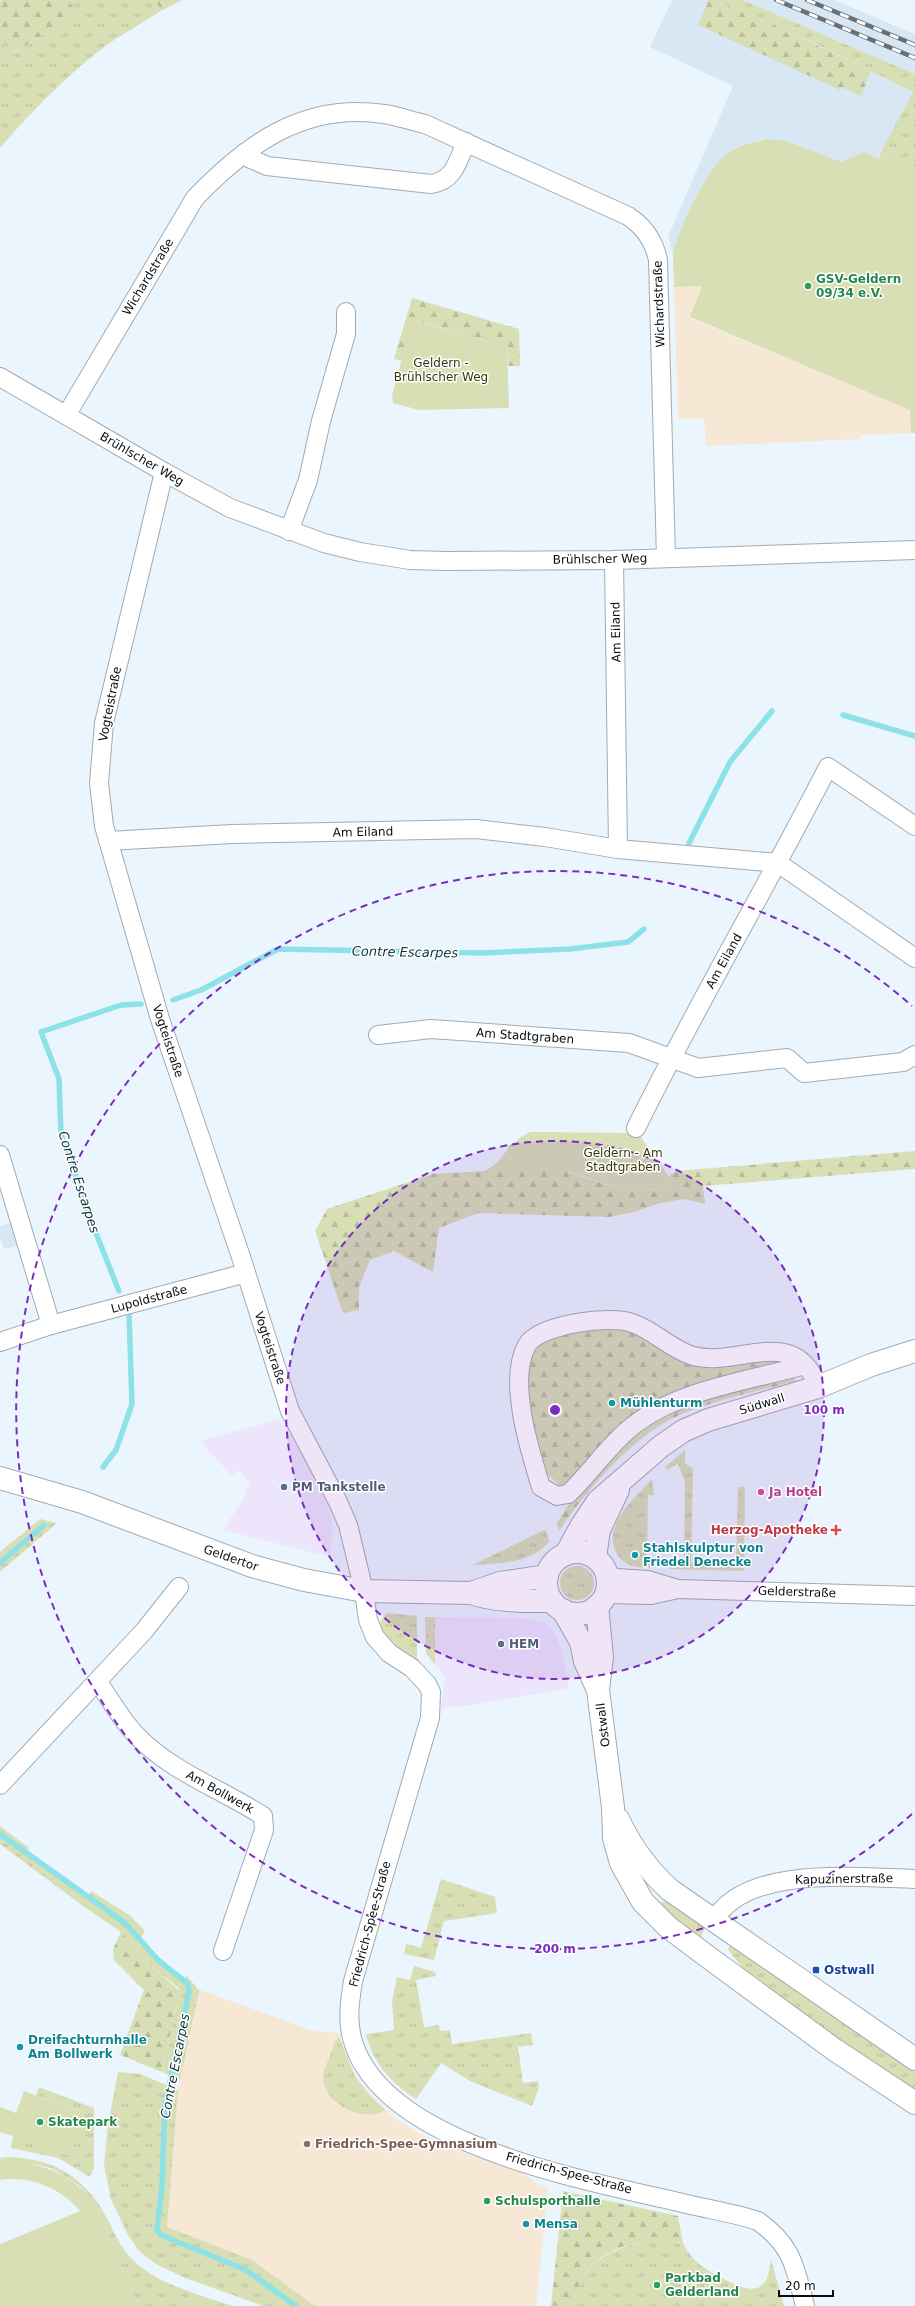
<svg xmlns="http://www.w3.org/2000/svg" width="915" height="2306" viewBox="0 0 915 2306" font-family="'DejaVu Sans',sans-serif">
  <defs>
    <pattern id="grass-tufts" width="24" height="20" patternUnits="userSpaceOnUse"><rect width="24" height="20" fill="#d8dfb5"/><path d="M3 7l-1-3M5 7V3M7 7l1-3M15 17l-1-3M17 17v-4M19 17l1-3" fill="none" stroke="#b8be9b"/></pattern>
    <pattern id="forest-firs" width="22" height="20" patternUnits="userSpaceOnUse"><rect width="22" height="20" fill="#d8dfb5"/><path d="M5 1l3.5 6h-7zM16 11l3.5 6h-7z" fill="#b8be9b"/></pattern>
  </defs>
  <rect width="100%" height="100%" fill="#ebf5fd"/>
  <g fill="#ede5fb">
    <path d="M280,1419L311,1470L328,1507L333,1526L330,1557L223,1530L247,1493L245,1491L250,1483L238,1470L232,1476L200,1441Z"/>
    <path d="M435,1617L523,1618L545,1623L554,1632L561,1648L569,1688L466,1706L441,1708L445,1677L435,1665Z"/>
  </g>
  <g fill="#d7e7f3">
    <path d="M672,0H715L816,44L913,92L879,159L864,152L841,163L786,141L768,139L755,141L736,148L727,153L699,192L673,255L668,237L733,86L650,47Z"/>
    <path d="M743,0H834L915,34V74Z"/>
    <path d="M13,1222L20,1245L4,1249L0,1237V1226Z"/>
  </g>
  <g fill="#f7e7d5">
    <path d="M702,285L690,318L910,410L911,433L861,435V439L706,446L704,419H678L674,287Z"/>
    <path d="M198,1989L313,2031L340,2033L342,2046L355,2076L375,2101L396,2119L417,2132L448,2148L523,2173L537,2184L548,2187L536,2306H315L252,2260L166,2227L175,2103Z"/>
  </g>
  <g fill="url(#grass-tufts)">
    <path d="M69,0H155L161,11C142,23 122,34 104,47C65,77 32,111 0,148V32L12,54L76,15Z"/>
    <path d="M715,0H743L915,74V169L881,152L913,92L816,44Z"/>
    <path d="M685,1450V1463L693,1469L691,1563L736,1564L738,1487H745L744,1571L670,1569V1565H684L685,1482L678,1463L668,1470L665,1467Z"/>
    <path d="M652,1479L654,1495H648L647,1564L653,1565V1568C637,1567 624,1568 616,1552C602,1525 636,1497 652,1479Z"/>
    <path d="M40,1519L57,1523L0,1572V1552Z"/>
    <path d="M546,1529L549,1542C529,1564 501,1563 473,1565Z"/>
    <circle cx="577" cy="1583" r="17"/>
    <path d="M387,1613L417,1616V1658L423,1668L388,1641L379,1627L381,1621Z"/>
    <path d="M425,1617H435V1665L426,1653Z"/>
    <path d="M0,1826L29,1848L26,1852L88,1897L91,1891L129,1915L145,1931L141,1938L159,1960L185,1978L187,1976L199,1991L180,2080L162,2072L180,1991L178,1987L152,1967L121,1932L83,1906L0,1844Z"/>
    <path d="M441,1879L495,1897L497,1913L444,1921L434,1960L404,1954L406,1944L421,1948Z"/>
    <path d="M666,1901L705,1927L701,1937L697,1938L655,1905Z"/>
    <path d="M733,1943L915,2068V2092L749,1976L729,1951L728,1948Z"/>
    <path d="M414,1966L435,1972L436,1976L416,1980L424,2027L439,2025L440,2031L450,2030L452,2044L531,2033L533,2045L518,2047L523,2083L538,2081L539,2088L532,2106L470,2081L441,2063L416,2099C391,2083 373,2063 366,2034L394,2030L392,2001L397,1977L410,1980Z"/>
    <path d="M339,2037L355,2076L367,2092L385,2110C365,2124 323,2104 323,2077C323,2071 327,2063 330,2056C332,2051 334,2041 339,2037Z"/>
    <path d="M118,2072L140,2074L178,2090L167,2227L252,2260L315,2306H263L183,2277L156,2264L140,2252L128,2235L111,2199L104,2165L108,2125Z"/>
    <path d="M39,2087L94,2108V2167L91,2175L88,2176L58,2158L11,2148L13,2136L69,2155L84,2113L36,2095Z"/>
    <path d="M9,2157C56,2159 86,2178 108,2220C115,2235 123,2252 136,2263C162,2286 200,2295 233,2306H138L96,2203L79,2185L53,2169L38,2165L13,2162L0,2163V2158Z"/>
    <path d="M658,2240L683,2243C693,2263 706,2270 726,2280C753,2294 768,2294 771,2259L784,2306H573C573,2300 576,2294 578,2288C590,2254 626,2244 658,2240Z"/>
  </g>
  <g fill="url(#forest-firs)">
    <path d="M3,0H69L77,15L11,54L0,32V1Z"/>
    <path d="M155,0H182L161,11Z"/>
    <path d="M709,0H715L780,28L871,71L861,96L841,87L840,90L698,25Z"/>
    <path d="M412,298L519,329L520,366H508L507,347L414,320L402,361L394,359Z"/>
    <path d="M531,1132L569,1172L616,1188L646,1190L676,1188L669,1176L677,1171L915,1151V1169L703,1186L705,1204L684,1199L660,1203L634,1212L609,1217L478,1213L439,1228L433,1272L394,1251L370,1260L359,1287V1310L343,1313L315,1231L327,1209L433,1174L485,1171L497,1164L511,1144Z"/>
    <path d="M609,1326L740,1360L786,1361L696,1388L564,1486H560L540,1467L526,1386L532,1351L553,1334Z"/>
    <path d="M793,1376L796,1381C755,1392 712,1400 673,1418C632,1438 584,1493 559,1531L557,1523L570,1502L617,1447L674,1406Z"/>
    <path d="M121,1932L152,1967L180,1991L162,2072L120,2055L144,1990L114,1960L113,1949Z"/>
    <path d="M563,2191L678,2216L683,2243C644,2238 593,2245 578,2288C576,2294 573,2300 573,2306H551Z"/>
  </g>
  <g fill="#d8dfb5">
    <path d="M768,139L786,141L841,162L864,152L879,159L881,152L915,169V433H911L910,410L690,317L702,286L674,287C674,277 673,267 673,257C675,234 709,165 728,153C740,145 755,141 768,139Z"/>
    <path d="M413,320L507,347L509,408L419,410L393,403L392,395Z"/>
    <path d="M531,1132L638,1133L677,1188L646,1190L617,1188L562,1169L478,1173C504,1167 506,1141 531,1132Z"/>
    <path d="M24,2091L84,2113L69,2155L0,2132V2107L16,2113Z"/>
    <path d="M13,2162C47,2164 74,2177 96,2203L138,2306H0V2244L80,2211C61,2188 30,2175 0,2180V2163Z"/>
    <path d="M201,2297L205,2306H179Z"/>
  </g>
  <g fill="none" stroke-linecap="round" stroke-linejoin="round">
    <g stroke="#8ce2e7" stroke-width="5.5">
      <path d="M843,715L915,736"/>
      <path d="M689,843L730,762L772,711"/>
      <path d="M173,1000L201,990L278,949L483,953L570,949L628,942L644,929"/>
      <path d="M119,1291L94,1228L61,1134L59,1079L41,1032L121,1005L141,1004"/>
      <path d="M103,1467L116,1450L132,1404L129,1313"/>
      <path d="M0,1563L44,1525"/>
      <path d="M0,1834L125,1923L158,1960L188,1984L189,1992L165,2105L162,2186L157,2230L161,2235L246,2270L296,2306"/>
    </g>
    <g stroke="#a2abb2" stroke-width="20">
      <g id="minor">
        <path d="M244,153L249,158L267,166L431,184C454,181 458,161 466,142"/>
        <path d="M0,377L164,472L230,508L324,543L360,552L410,560L446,561L614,560L915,550"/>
        <path d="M67,414L195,198C247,144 304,102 384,114C398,116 411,121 425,124L628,216C645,227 654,241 658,260L666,558"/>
        <path d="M164,472L104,723L99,783L104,826L160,1019L240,1254L290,1411L338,1502L348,1525L364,1591L368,1620L375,1637L389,1653L412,1668L427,1684L431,1692L430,1718L353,1981C350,2000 347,2019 352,2038C380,2147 597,2182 691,2205C713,2210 737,2214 758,2221C793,2246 795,2267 805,2306"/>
        <path d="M289,531L308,480L321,421L346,334V312"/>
        <path d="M614,560L618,849"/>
        <path d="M108,841L232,834L476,829L545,837L618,849L778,863L915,958"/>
        <path d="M378,1035L431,1029L629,1043L698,1068L787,1058L804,1073L903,1062L915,1055"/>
        <path d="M636,1128C696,1006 766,888 828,767L915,826"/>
        <path d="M0,1155L51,1325"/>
        <path d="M0,1342L51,1325L246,1273"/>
        <path d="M805,1365C749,1381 674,1390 629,1429C606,1448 590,1474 568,1494L557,1496L541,1487C530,1451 507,1380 527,1345C540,1324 610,1315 632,1323C654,1330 670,1349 693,1356C738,1368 795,1323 818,1387"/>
        <path d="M607,1575L617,1578L648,1580L678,1589L915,1596"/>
        <path d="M606,1594L651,1595L678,1589"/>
        <path d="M98,1682C110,1699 122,1721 137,1736C172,1772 221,1789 263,1816L264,1830L223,1951"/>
        <path d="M0,1785L144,1631L179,1587"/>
        <path d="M714,1921C745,1864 861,1878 915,1879"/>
      </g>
    </g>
    <g stroke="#a2abb2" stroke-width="24">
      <g id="tertiary">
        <path d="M566,1554L582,1525L598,1501L660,1447L683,1431L708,1420L818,1387L871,1365L915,1351"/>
        <path d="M595,1557L599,1530L618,1490"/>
      </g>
    </g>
    <g stroke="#a2abb2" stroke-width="24">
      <g id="secondary">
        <path d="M0,1478L82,1502L252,1566L304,1580L364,1591L471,1593L500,1583L547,1576"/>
        <circle cx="577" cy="1583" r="31"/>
        <path d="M471,1593C497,1602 525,1601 552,1601"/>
        <path d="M597,1606L602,1657L598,1690L613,1807L614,1838L621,1863L643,1902L668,1927L708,1957L835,2050L915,2103"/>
        <path d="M563,1610L581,1642L585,1661L598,1690"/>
        <path d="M618,1819C631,1847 648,1870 670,1890L915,2059"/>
      </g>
    </g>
    <use href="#minor" stroke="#fff" stroke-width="18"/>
    <use href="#tertiary" stroke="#fff" stroke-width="22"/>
    <use href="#secondary" stroke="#fff" stroke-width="22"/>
    <g stroke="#696f74" stroke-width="4.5">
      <g id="rail">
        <path d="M776,0L915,58"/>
        <path d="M807,0L915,45"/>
      </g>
    </g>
    <use href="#rail" stroke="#fff" stroke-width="3" stroke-dasharray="9" stroke-linecap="butt"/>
  </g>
  <circle cx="555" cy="1410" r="269" fill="#7b2cbf" fill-opacity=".12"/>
  <g fill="none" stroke="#7b2cbf" stroke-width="2" stroke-dasharray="7 5">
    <circle cx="555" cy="1410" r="269"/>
    <path d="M912 1814A539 539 0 1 1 912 1006"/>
  </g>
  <g fill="#2e9e5b" stroke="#fff" stroke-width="1.5">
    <circle cx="808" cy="286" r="4"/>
    <circle cx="40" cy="2122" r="4"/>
    <circle cx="487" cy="2201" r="4"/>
    <circle cx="657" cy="2285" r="4"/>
  </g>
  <g fill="#0f9aa8" stroke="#fff" stroke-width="1.5">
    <circle cx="612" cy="1403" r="4"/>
    <circle cx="635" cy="1555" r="4"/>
    <circle cx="20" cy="2047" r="4"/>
    <circle cx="526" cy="2224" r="4"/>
  </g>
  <g fill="#5c6f8a" stroke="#fff" stroke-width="1.5">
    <circle cx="284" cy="1487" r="4"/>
    <circle cx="501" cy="1644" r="4"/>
  </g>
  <circle fill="#d1479c" stroke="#fff" stroke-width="1.5" cx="761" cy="1492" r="4"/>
  <path fill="#e0444e" stroke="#fff" stroke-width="1.5" d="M834 1524h4v4h4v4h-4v4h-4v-4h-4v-4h4z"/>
  <rect fill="#1a4fb4" stroke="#fff" stroke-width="1.5" x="812" y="1966" width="8" height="8" rx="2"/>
  <circle fill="#8d6e63" stroke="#fff" stroke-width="1.5" cx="307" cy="2144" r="4"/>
  <g text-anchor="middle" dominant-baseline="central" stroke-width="3" stroke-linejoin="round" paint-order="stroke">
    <g font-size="12" fill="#0b0e11" stroke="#fff">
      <text transform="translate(148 277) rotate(-59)">Wichardstraße</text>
      <text transform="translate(659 304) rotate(-92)">Wichardstraße</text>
      <text transform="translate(142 459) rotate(30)">Brühlscher Weg</text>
      <text transform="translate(600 559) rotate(-1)">Brühlscher Weg</text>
      <text transform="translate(616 632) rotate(-91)">Am Eiland</text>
      <text transform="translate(110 704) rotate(-79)">Vogteistraße</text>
      <text transform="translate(363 832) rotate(-1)">Am Eiland</text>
      <text transform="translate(724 961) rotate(-61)">Am Eiland</text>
      <text transform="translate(525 1036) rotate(4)">Am Stadtgraben</text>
      <text transform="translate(168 1041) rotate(72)">Vogteistraße</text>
      <text transform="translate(149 1299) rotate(-15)">Lupoldstraße</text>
      <text transform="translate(270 1348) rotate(72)">Vogteistraße</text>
      <text transform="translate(762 1404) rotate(-17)">Südwall</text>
      <text transform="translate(231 1558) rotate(19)">Geldertor</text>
      <text transform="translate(797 1592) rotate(2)">Gelderstraße</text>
      <text transform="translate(603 1725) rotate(-97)">Ostwall</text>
      <text transform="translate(220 1792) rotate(29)">Am Bollwerk</text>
      <text transform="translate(844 1879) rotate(-1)">Kapuzinerstraße</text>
      <text transform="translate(370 1924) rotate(-75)">Friedrich-Spee-Straße</text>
      <text transform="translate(569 2173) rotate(15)">Friedrich-Spee-Straße</text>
    </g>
    <g font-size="12" font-weight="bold" fill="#27864d" stroke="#fff" text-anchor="start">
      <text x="816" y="279">GSV-Geldern<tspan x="816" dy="14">09/34 e.V.</tspan></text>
      <text x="48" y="2122">Skatepark</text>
      <text x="495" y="2201">Schulsporthalle</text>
      <text x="665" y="2278">Parkbad<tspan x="665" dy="14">Gelderland</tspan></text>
    </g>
    <g font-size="12" fill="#343907" stroke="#fff">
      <text x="441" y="363">Geldern -<tspan x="441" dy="14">Brühlscher Weg</tspan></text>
      <text x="623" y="1153">Geldern - Am<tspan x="623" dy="14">Stadtgraben</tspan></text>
    </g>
    <g font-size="12" font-weight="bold" fill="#0d838f" stroke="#fff" text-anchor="start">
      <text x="620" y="1403">Mühlenturm</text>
      <text x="643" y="1548">Stahlskulptur von<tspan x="643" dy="14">Friedel Denecke</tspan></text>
      <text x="28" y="2040">Dreifachturnhalle<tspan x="28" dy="14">Am Bollwerk</tspan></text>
      <text x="534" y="2224">Mensa</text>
    </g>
    <g font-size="12" font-weight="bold" fill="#4e5e75" stroke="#fff" text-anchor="start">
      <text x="292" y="1487">PM Tankstelle</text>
      <text x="509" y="1644">HEM</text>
    </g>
    <g font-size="12" font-weight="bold" fill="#b23c85" stroke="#fff" text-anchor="start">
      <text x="769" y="1492">Ja Hotel</text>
    </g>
    <g font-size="12" font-weight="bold" fill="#be3a42" stroke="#fff" text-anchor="end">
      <text x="828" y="1530">Herzog-Apotheke</text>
    </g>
    <g font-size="12" font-weight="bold" fill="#164399" stroke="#fff" text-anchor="start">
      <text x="824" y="1970">Ostwall</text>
    </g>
    <g font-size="12" font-weight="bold" fill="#785e54" stroke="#fff" text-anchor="start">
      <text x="315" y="2144">Friedrich-Spee-Gymnasium</text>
    </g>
    <g font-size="13" font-style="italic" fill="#0b3638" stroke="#fff">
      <text transform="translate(405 952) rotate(1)">Contre Escarpes</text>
      <text transform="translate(79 1182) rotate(72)">Contre Escarpes</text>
      <text transform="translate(175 2066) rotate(-79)">Contre Escarpes</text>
    </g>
  </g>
  <circle cx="555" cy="1410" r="6" fill="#7b2cbf" stroke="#fff" stroke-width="2"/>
  <g font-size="12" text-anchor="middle" font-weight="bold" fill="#7b2cbf" stroke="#fff" stroke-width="3" stroke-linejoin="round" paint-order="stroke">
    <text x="824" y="1414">100 m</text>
    <text x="555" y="1953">200 m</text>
  </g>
  <path d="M779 2290v6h54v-6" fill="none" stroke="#0b0e11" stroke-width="2"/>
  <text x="785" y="2290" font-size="12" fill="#0b0e11" stroke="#ffffff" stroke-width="3" paint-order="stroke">20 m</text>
</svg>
